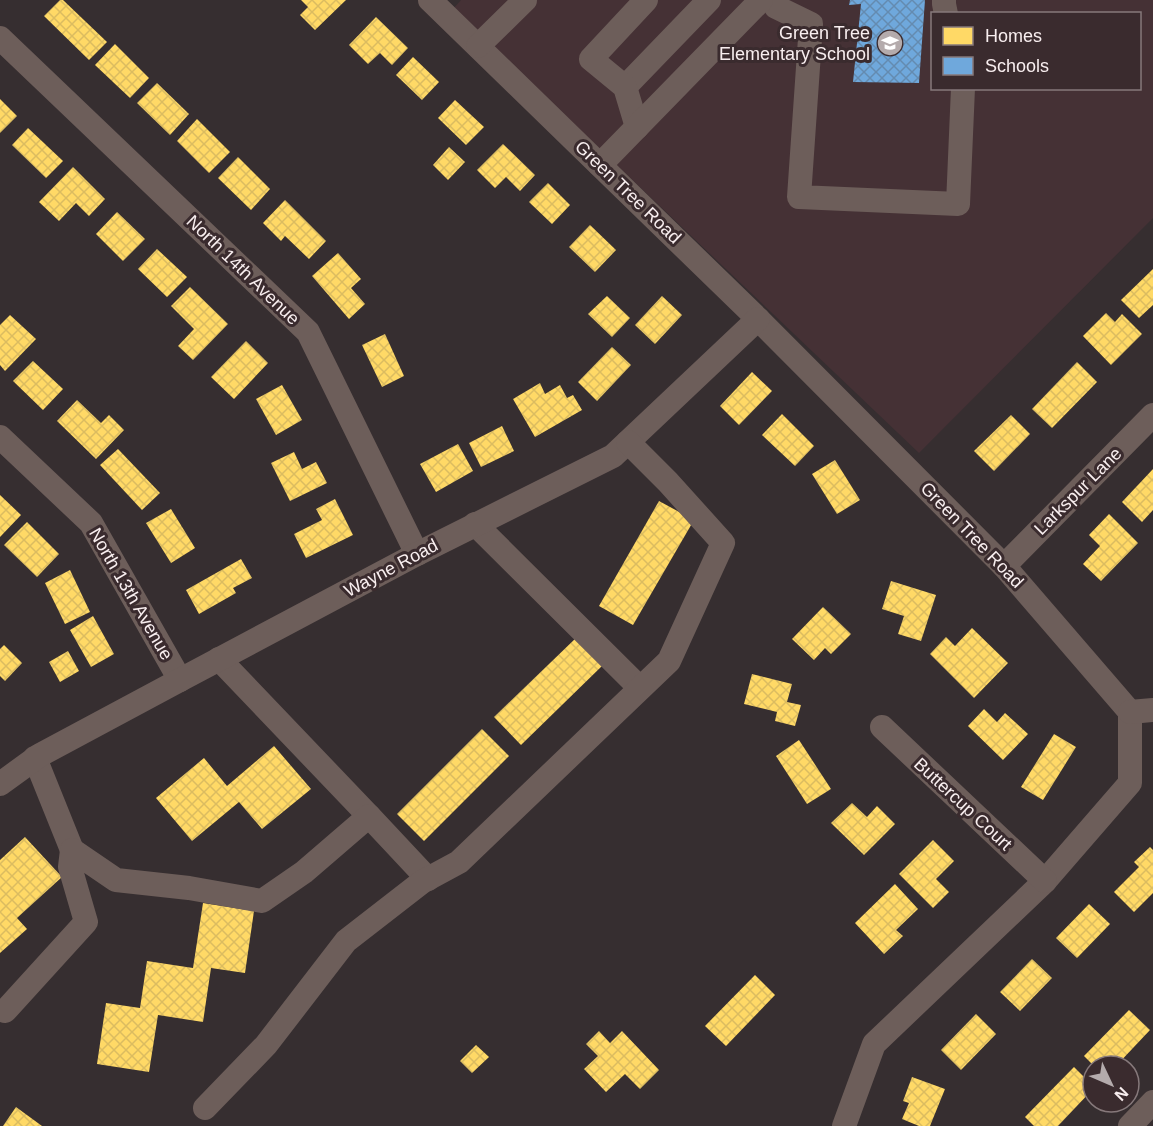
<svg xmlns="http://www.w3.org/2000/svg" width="1153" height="1126" viewBox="0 0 1153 1126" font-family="Helvetica,sans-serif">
  <defs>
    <pattern id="homes-cross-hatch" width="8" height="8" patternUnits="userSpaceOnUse" patternTransform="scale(1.5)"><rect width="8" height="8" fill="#ffd966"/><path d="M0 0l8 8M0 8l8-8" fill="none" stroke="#dbbc60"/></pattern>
    <pattern id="schools-cross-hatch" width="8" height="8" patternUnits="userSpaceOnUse" patternTransform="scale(1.5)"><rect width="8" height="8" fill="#6fa8dc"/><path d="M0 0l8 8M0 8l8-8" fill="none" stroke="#648bb0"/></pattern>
  </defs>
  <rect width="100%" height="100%" fill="#362e30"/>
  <path fill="#453135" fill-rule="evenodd" d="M461,0H1153V218L919,453L453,9ZM932,14H1140V88H932Z"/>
  <g fill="url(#homes-cross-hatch)">
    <path d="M60,0H63L107,42L89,60L44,16Z"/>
    <path d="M301,0H346L315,30L300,15L308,7Z"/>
    <path d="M376,17L408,48L392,65L380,53L368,64L349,45Z"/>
    <path d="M115,44L149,78L130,98L95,65Z"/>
    <path d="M413,57L439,82L422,100L396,75Z"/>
    <path d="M157,83L189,114L170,135L137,103Z"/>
    <path d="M0,99L17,116L0,133Z"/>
    <path d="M455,100L484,127L466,145L438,118Z"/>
    <path d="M197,119L230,152L209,173L177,141Z"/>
    <path d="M28,128L63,161L46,178L12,145Z"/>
    <path d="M503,144L535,175L520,191L506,177L495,188L477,170Z"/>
    <path d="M449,147L465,162L448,180L433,165Z"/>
    <path d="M238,157L270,189L251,210L218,178Z"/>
    <path d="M73,167L105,199L89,216L76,203L59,221L39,202Z"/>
    <path d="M548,183L570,205L552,224L529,202Z"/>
    <path d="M285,200L326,241L309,259L285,236L281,241L263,223Z"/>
    <path d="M117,212L145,239L123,261L96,234Z"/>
    <path d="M590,225L616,250L595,272L569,247Z"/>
    <path d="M157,249L187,277L167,297L138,269Z"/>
    <path d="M338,253L361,279L351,288L365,304L349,319L312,276Z"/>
    <path d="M1153,269V305L1139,318L1121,300Z"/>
    <path d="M190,287L228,324L193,360L178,346L194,329L171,306Z"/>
    <path d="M607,296L630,318L612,337L588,314Z"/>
    <path d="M662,296L682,315L655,344L635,325Z"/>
    <path d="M1106,313L1115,322L1122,314L1142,334L1111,365L1083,336Z"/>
    <path d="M10,315L36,339L5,371L0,365V325Z"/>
    <path d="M385,334L404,376L382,387L362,345Z"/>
    <path d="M246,341L268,363L234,399L211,377Z"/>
    <path d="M612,347L631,365L597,401L578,382Z"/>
    <path d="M33,361L63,389L43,410L13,381Z"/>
    <path d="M1077,362L1097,382L1052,428L1032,409Z"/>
    <path d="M752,372L772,391L739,425L720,406Z"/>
    <path d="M540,383L545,394L560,385L567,398L573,395L582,410L535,437L513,399Z"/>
    <path d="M282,385L302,420L276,435L256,399Z"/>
    <path d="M77,400L101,423L109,415L124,430L96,459L57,421Z"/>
    <path d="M782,414L814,446L795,466L762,435Z"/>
    <path d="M1011,415L1030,434L994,471L974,451Z"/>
    <path d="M502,426L514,451L481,467L469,443Z"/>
    <path d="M458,444L473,471L436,492L420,464Z"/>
    <path d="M118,449L160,493L142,510L100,465Z"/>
    <path d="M294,452L302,469L316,462L327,483L290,501L271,463Z"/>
    <path d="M835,460L860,500L837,514L812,474Z"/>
    <path d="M1153,469V510L1142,522L1122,502Z"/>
    <path d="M0,495L21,515L0,537Z"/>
    <path d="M335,499L353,535L306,558L294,534L322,520L316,509Z"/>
    <path d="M659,501L694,520L633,625L599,606Z"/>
    <path d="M171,509L195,548L171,563L146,523Z"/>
    <path d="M1109,514L1138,543L1101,581L1083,564L1100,546L1089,535Z"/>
    <path d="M27,522L59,554L37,577L4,545Z"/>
    <path d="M241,559L252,578L233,588L236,593L199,614L186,590Z"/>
    <path d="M70,570L90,612L65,624L45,583Z"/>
    <path d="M891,581L936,595L921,641L898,634L904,616L882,609Z"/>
    <path d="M823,607L851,634L831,654L825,648L814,660L792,639Z"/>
    <path d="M93,616L114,654L91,667L70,630Z"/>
    <path d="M972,628L1008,663L974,698L930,654L946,637L955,646Z"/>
    <path d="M577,637L603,665L521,745L494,717Z"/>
    <path d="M4,645L22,663L5,681L0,676V649Z"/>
    <path d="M68,651L79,671L60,682L49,662Z"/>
    <path d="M752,674L792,684L787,702L801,705L795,726L775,721L777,712L744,704Z"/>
    <path d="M984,709L997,722L1005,713L1028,734L1003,760L968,726Z"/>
    <path d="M482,729L509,756L424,841L397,814Z"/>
    <path d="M1054,734L1076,747L1043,800L1021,787Z"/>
    <path d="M799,740L831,789L807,804L776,756Z"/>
    <path d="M274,746L311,789L262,829L239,802L192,841L156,798L204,758L227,786Z"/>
    <path d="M852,803L867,817L877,806L895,824L864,855L831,823Z"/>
    <path d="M25,837L62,877L17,918L27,929L0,953V860Z"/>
    <path d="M933,840L954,861L936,879L949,892L933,908L899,874Z"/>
    <path d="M1150,847L1153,850V893L1134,912L1114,892L1139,867L1134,862Z"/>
    <path d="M895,884L918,909L896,930L903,936L884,954L855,923Z"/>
    <path d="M203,903L254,911L245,973L211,968L203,1022L158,1015L149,1072L97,1064L106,1003L140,1008L147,961L193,968Z"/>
    <path d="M1089,904L1110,924L1077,958L1056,938Z"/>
    <path d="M1032,959L1052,978L1020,1011L1000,992Z"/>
    <path d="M755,975L775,995L726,1046L705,1026Z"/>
    <path d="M1129,1010L1150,1030L1116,1066H1094L1084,1056Z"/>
    <path d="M976,1014L996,1034L961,1070L941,1050Z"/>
    <path d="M599,1031L610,1043L622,1031L659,1070L640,1089L625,1074L606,1092L584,1069L598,1056L586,1044Z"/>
    <path d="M476,1045L489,1057L472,1073L460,1061Z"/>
    <path d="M1074,1067L1093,1086V1089L1058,1126H1034L1025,1117Z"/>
    <path d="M912,1077L945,1089L930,1126H919L902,1119L909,1103L903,1101Z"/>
    <path d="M16,1107L42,1126H3Z"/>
  </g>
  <path fill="url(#schools-cross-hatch)" d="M850,0H925L919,83L853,82L861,4L849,5Z"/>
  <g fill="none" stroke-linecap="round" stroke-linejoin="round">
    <g stroke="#6d5e5a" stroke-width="24">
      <path d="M430,0L758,319L1004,566L1130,712V783L1045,881L874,1044L844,1126"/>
      <path d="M774,0L776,7L811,24L799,197L958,204L963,88"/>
      <path d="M944,0V4L946,14"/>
      <path d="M0,38L308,332L417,554"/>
      <path d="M478,46L525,0"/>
      <path d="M625,87L709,0"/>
      <path d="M637,127L625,87L591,59L646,0"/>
      <path d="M600,165L761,0"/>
      <path d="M0,437L91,523L180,680"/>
      <path d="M475,524L640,688"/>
      <path d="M1004,566L1153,415"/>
      <path d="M219,659L369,816"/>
      <path d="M1130,712L1153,710"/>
      <path d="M882,727L1045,881"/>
      <path d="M35,758L72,850"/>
      <path d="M0,784L40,755L180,680L417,554L613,456L758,319"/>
      <path d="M5,1011L86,922L70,867L72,850L116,880L189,888L262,901L304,872L369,816L428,879"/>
      <path d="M205,1108L266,1045L346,941L422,882L459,862L669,661L723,543L668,482L628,442"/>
      <path d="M1130,1126L1153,1102"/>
    </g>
  </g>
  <defs>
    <g id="school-disc" transform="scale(1.35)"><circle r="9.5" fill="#b4abac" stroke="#3a2b2e"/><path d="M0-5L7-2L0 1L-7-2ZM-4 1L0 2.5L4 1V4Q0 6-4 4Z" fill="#fff"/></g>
  </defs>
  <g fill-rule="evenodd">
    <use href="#school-disc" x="890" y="43"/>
  </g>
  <g text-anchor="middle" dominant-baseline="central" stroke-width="6" stroke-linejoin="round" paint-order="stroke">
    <g font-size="18" fill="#f8eeef" stroke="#3a2b2e" text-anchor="end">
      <text x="870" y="33">Green Tree<tspan x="870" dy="21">Elementary School</tspan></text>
    </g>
    <g font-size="18" fill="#f8eeef" stroke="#3a2b2e">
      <text transform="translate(628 192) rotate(44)">Green Tree Road</text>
      <text transform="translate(243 270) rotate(44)">North 14th Avenue</text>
      <text transform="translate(1078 491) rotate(-45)">Larkspur Lane</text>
      <text transform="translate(972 535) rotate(46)">Green Tree Road</text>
      <text transform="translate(391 568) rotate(-28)">Wayne Road</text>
      <text transform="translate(131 594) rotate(60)">North 13th Avenue</text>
      <text transform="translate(963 804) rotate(43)">Buttercup Court</text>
    </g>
  </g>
  <rect x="931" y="12" width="210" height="78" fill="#3a2b2e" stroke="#86797b" stroke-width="1.5"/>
  <rect x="943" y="27" width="30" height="18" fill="#ffd966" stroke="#86797b" stroke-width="1.5"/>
  <text x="985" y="42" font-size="18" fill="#f8eeef">Homes</text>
  <rect x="943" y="57" width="30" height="18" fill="#6fa8dc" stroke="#86797b" stroke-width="1.5"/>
  <text x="985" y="72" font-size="18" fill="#f8eeef">Schools</text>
  <g transform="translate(1111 1084) rotate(134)"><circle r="28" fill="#3a2b2e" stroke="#86797b" stroke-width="1.5"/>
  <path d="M0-4.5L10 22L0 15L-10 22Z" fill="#b4abac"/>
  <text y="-9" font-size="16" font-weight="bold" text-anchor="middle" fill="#f8eeef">N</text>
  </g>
</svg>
